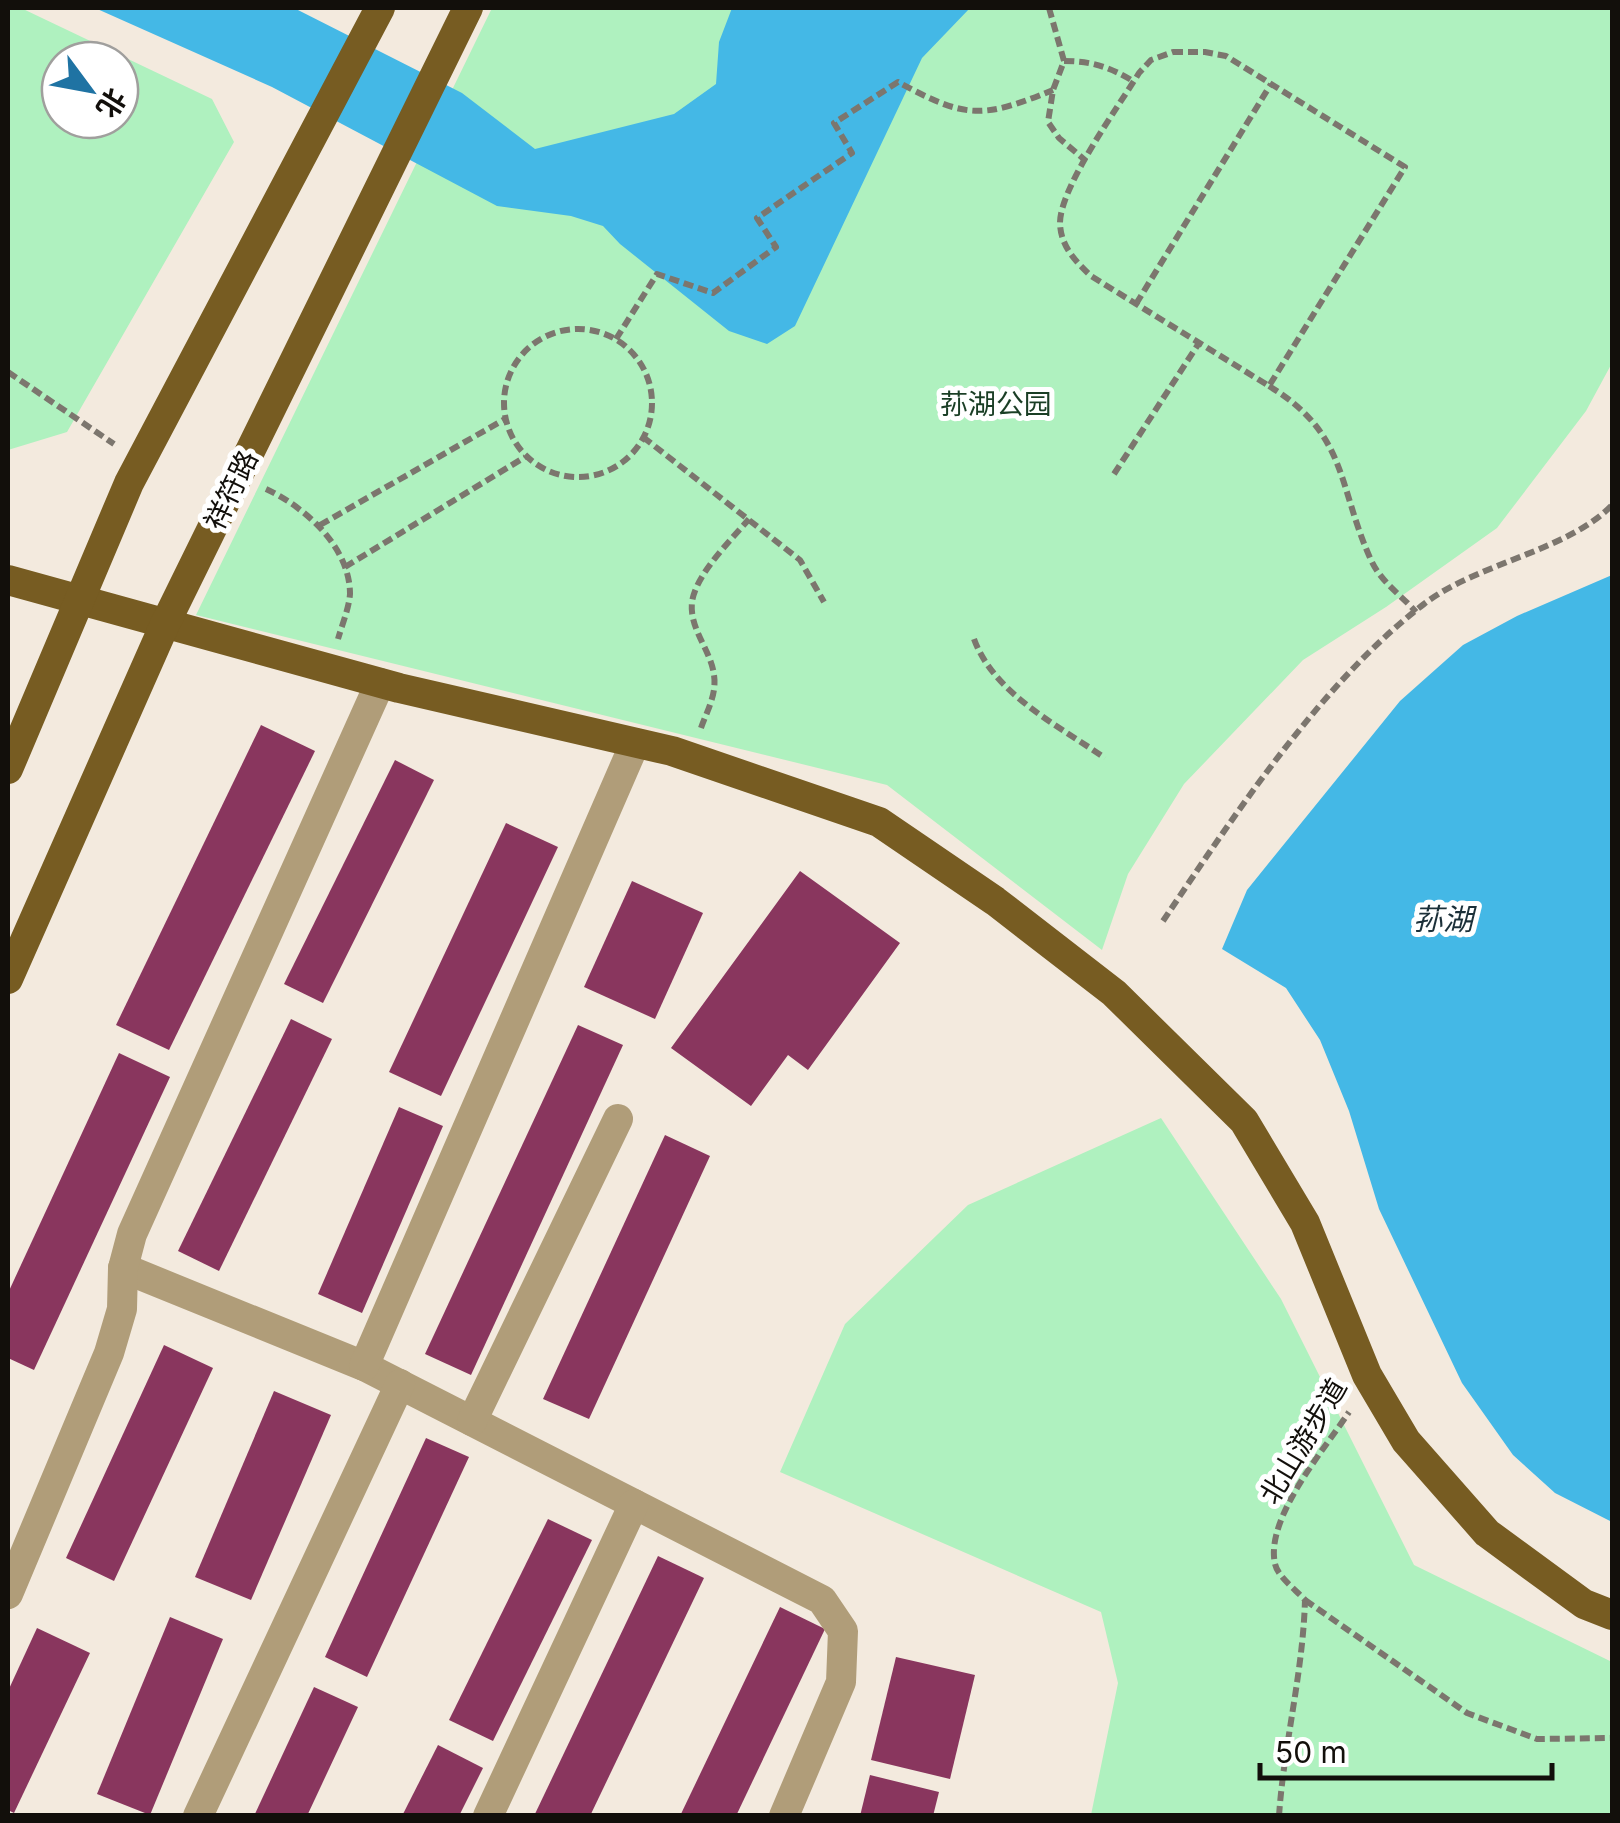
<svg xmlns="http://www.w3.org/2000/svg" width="1620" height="1823" viewBox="0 0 1620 1823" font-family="Inter,'Noto Sans SC',sans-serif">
  <rect width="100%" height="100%" fill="#f3eade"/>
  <g fill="#aff1bf" fill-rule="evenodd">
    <path d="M8,8H21L212,99L234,142L67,432L8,450ZM60,60H120V120H60Z"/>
    <path d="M492,8H1612V363L1586,411L1497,528L1386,607L1303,660L1184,784L1128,874L1102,950L887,785L196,615Z"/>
    <path d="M1161,1118L1281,1299L1414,1565L1612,1662V1815H1091L1118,1683L1101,1612L780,1472L845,1324L968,1205Z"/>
  </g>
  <g fill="#44b8e6">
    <path d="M95,8H294L462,93L535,149L674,114L716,84L719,42L732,8H970L922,58L795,326L767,344L729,331L620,244L603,226L571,216L497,206L272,87Z"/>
    <path d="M1612,575V1522L1555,1493L1513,1455L1462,1383L1379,1209L1349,1111L1320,1040L1286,988L1222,949L1247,890L1400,701L1463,645L1517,616Z"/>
  </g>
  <g fill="#89365e">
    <path d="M261,725L315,751L169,1050L116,1025Z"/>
    <path d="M395,760L434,780L323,1003L284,984Z"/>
    <path d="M506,823L558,847L441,1096L389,1072Z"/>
    <path d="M800,871L900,943L808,1070L788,1055L751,1106L671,1048Z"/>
    <path d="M632,881L703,913L655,1019L584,987Z"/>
    <path d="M291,1019L332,1039L219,1271L178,1251Z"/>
    <path d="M578,1025L623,1045L471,1375L425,1354Z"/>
    <path d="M119,1053L170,1077L34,1370L8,1358V1293Z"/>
    <path d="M399,1107L443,1126L362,1313L318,1294Z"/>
    <path d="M665,1135L710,1156L589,1419L543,1399Z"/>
    <path d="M164,1345L213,1368L114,1581L66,1558Z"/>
    <path d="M274,1391L331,1415L251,1600L195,1577Z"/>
    <path d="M426,1438L469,1457L367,1677L325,1657Z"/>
    <path d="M548,1519L592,1540L493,1741L449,1720Z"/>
    <path d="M658,1556L704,1578L590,1816H534Z"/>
    <path d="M780,1607L825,1629L736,1816H680Z"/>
    <path d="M170,1617L223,1639L150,1815L97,1794Z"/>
    <path d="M37,1628L90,1653L14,1813L8,1810V1691Z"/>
    <path d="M896,1657L975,1675L950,1779L871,1760Z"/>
    <path d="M314,1687L358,1707L307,1816H254Z"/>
    <path d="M438,1745L483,1768L459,1816H402Z"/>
    <path d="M870,1775L939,1792L933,1816H860Z"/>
  </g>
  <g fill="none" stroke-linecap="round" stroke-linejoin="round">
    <g stroke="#7c766e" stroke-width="6" stroke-dasharray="10 5" stroke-linecap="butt">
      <path d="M1049,8L1064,61L1053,90L1048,122L1059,138L1086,161"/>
      <path d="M1173,52H1205L1226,56L1405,167L1269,386L1091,276C1075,261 1061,246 1060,224C1059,188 1119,106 1139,73L1151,60Z"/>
      <path d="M1064,61C1091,61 1110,67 1133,81"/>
      <path d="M1136,304L1271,84"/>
      <circle cx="578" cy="403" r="74"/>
      <path d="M616,339L657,274L713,293L776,247L757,218L852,153L834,123L898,82C966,119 982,119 1053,90"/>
      <path d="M8,372L114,444"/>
      <path d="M1269,386C1348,434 1337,485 1371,560C1381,582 1400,594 1416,612"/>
      <path d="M643,437L800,560L824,602"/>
      <path d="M1114,474L1199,343"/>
      <path d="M266,489C305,507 350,547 350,594C349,608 342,625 338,639"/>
      <path d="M320,525L505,419"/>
      <path d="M345,567L525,457"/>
      <path d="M974,639C994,694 1059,726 1105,758"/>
      <path d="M701,728C707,711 717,694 714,675C711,650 689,629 692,602C696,574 731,540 749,519"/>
      <path d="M1163,921C1235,814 1322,682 1424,604C1477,563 1568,551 1612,505"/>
      <path d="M1305,1600L1467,1713L1537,1739L1612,1738"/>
      <path d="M1279,1816C1284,1743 1303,1673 1305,1600C1296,1590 1278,1577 1275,1564C1265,1518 1324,1450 1349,1412"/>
    </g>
    <g stroke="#b09d79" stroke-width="30">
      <path d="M123,1268L364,1366L822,1600L843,1631L841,1682L784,1816"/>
      <path d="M364,1366L635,743"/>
      <path d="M472,1421L618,1119"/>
      <path d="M8,1594L109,1353L122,1309L123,1268L132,1234L380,683"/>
      <path d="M198,1816L400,1384"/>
      <path d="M488,1816L634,1504"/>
    </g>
    <g stroke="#775c22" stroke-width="30">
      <path d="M8,580L399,688L672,751L879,822L995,901L1114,993L1244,1121L1305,1223L1367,1375L1406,1441L1487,1533L1584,1604L1612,1615"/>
      <path d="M8,769L129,483L380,8"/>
      <path d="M8,979L165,624L468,8"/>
    </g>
  </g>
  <g text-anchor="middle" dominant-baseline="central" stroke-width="10" stroke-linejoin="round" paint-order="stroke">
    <g font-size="28" fill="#1a3e25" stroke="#fff">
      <text x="996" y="404">荪湖公园</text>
    </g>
    <g font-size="28" fill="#120f0b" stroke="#fff">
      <text transform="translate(231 490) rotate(-64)">祥符路</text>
      <text transform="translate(1303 1441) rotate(-59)">北山游步道</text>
    </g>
    <g font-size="30" font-style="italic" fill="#1c3039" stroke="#fff">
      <text x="1443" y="919">荪湖</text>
    </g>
  </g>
  <rect width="1620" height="1823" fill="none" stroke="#120f0b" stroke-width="20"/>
  <g transform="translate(90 90) rotate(122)"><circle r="48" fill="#ffffff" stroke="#a09f9d" stroke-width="2.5"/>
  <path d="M0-8L18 38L0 25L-18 38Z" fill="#1f73a3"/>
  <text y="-15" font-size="28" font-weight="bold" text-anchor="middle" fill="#120f0b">北</text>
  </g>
  <path d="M1260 1763v15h292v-15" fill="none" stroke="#120f0b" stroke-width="5"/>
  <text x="1275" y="1763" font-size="30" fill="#120f0b" stroke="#ffffff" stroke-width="8" paint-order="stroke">50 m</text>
</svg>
